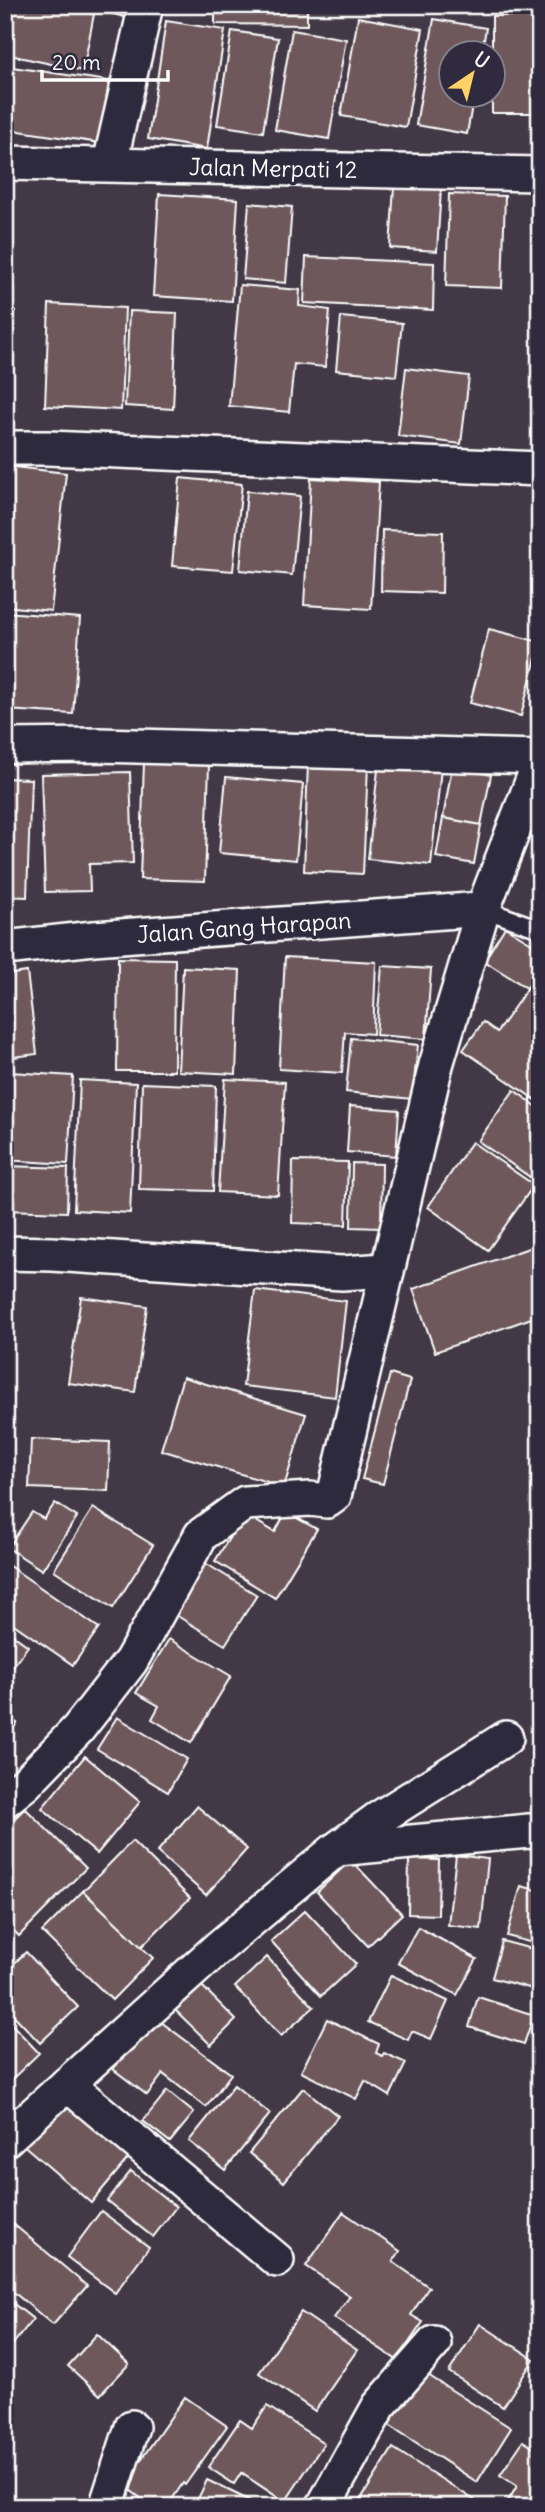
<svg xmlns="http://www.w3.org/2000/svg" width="545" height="2512" viewBox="0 0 545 2512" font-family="Delius,sans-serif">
  <rect width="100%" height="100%" fill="#423846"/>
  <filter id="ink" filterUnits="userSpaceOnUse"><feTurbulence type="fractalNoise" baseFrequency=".0143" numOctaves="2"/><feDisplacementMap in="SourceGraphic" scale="14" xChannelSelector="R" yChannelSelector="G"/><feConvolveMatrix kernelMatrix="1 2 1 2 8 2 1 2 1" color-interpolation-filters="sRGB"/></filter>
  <g filter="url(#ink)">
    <g fill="#6e595c" stroke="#fff" stroke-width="2">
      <path d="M5,5H54L94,14L83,71L5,54Z"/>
      <path d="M79,5H139L136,20Z"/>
      <path d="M215,5H307V25L215,24Z"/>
      <rect x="492" y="16" width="45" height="97"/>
      <path d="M358,17L423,29L406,127L341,116Z"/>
      <path d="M434,19L486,28L482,52H450V94H474L467,134L416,125Z"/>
      <path d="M166,21L225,30L207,149L148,139Z"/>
      <path d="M292,30L346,39L329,139L275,130Z"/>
      <path d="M232,31L278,38L263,132L217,125Z"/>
      <path d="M5,66L109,81L100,143L5,129Z"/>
      <path d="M394,186L441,189L437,251L390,248Z"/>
      <path d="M159,194L238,199L232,301L153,296Z"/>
      <path d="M449,194L505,196L502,288L446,286Z"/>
      <path d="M249,203L292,207L286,283L243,279Z"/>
      <path d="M306,257L434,263L433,310L304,303Z"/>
      <path d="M240,285L300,290L299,306L330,310L325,367L294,364L289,412L229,406Z"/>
      <path d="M49,304L125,308L121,410L45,406Z"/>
      <path d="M5,309L15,311L5,388Z"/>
      <path d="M129,311L177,313L173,409L125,406Z"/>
      <path d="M341,317L402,323L396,376L336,370Z"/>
      <path d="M406,368L469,376L461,444L398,436Z"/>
      <path d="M5,466L66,473L51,611L5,606Z"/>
      <path d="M180,478L242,484L233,571L172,566Z"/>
      <path d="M311,478L379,482L371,609L304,605Z"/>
      <path d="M247,491L300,496L292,575L240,570Z"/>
      <path d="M382,530L443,532L442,593L381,591Z"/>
      <path d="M5,612L80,618L73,714L5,710Z"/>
      <path d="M489,629L540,642L521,716L470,703Z"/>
      <path d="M379,761L441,768L431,865L368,859Z"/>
      <path d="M144,762L209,765L205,881L140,879Z"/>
      <path d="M308,763L368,766L363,874L304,871Z"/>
      <path d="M452,767L491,775L481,825L443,818Z"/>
      <path d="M130,772L133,863L89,864L90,891L45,892L41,774Z"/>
      <path d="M226,777L303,784L296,860L219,853Z"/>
      <path d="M5,778L31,779L27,897L5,896Z"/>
      <path d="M443,818L481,825L474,864L436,857Z"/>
      <path d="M505,927L540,948V967L527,988L484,961Z"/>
      <path d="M285,957L376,962L373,1034L345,1032L342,1073L279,1069Z"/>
      <path d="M118,958L175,959L174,1071H117Z"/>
      <path d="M382,966L431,969L426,1039L376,1035Z"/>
      <path d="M183,967L240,970L236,1074L178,1071Z"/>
      <path d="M540,970V1103L463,1050L483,1022L497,1032Z"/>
      <path d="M27,972L37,1054L5,1058V975Z"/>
      <path d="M351,1038L418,1045L412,1099L346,1092Z"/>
      <path d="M10,1072L73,1076L68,1164L5,1160Z"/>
      <path d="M225,1079L285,1082L278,1195L218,1192Z"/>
      <path d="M80,1080L136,1083L130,1213L74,1210Z"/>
      <path d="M142,1083L216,1086L213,1191L139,1189Z"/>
      <path d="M514,1090L540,1109V1184L478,1141Z"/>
      <path d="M350,1106L399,1110L396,1156L347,1152Z"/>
      <path d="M472,1142L534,1185L488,1250L428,1207Z"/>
      <path d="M293,1161L348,1162L346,1225L292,1223Z"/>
      <path d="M352,1163L382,1164L381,1228L351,1227Z"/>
      <path d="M5,1166L68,1168L67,1212L5,1210Z"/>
      <path d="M540,1244V1315L435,1352L413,1289Z"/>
      <path d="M255,1290L346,1301L335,1397L243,1386Z"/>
      <path d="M81,1297L147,1306L135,1392L68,1383Z"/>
      <path d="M390,1374L410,1380L383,1484L362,1479Z"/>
      <path d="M183,1377L306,1414L284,1487L161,1450Z"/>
      <path d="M31,1439L110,1442L108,1491L29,1488Z"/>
      <path d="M55,1503L77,1517L42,1570L8,1548L32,1512L44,1519Z"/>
      <path d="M93,1508L153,1545L113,1608L54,1570Z"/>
      <path d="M286,1512L317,1529L275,1598L215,1561L244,1514L275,1532Z"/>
      <path d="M197,1558L257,1595L225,1645L166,1609Z"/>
      <path d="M5,1563L99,1628L73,1665L5,1618Z"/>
      <path d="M5,1629L28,1646L5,1677Z"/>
      <path d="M169,1639L231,1676L191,1743L152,1719L159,1706L136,1693Z"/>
      <path d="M5,1715L17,1723L5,1740Z"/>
      <path d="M117,1717L187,1759L168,1792L97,1749Z"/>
      <path d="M85,1756L140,1802L97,1854L42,1808Z"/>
      <path d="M197,1806L247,1849L206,1895L157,1852Z"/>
      <path d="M25,1808L86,1868L19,1936L5,1922V1828Z"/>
      <path d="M132,1841L190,1898L141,1947L83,1891Z"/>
      <path d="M456,1855L488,1859L481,1929L448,1925Z"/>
      <path d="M409,1859L439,1860L438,1915L408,1914Z"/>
      <path d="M351,1860L402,1914L368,1946L317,1892Z"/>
      <path d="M521,1886L540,1891V1945L507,1936Z"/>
      <path d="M83,1891L153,1958L112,2000L42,1932Z"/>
      <path d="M305,1910L356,1964L321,1996L271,1941Z"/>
      <path d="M418,1927L477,1959L457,1995L398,1963Z"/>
      <path d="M502,1941L540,1951V1980L536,1978L533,1989L492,1978Z"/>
      <path d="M26,1952L78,2007L40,2043L5,2006V1972Z"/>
      <path d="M267,1957L314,2007L281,2036L235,1987Z"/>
      <path d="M391,1975L448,2001L431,2039L412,2031L408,2040L368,2022Z"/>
      <path d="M199,1983L236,2020L211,2045L174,2009Z"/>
      <path d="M478,1997L534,2015L524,2044L469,2027Z"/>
      <path d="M153,2016L231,2074L206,2107L163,2074L147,2095L113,2069Z"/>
      <path d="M5,2017L39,2053L5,2086Z"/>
      <path d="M327,2019L379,2044L376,2053L382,2056L384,2053L406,2063L390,2096L365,2081L356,2099L301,2072Z"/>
      <path d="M234,2085L270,2114L225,2170L189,2141Z"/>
      <path d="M303,2088L338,2116L284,2182L249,2153Z"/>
      <path d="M167,2091L194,2113L170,2142L143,2121Z"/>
      <path d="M61,2096L131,2155L91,2203L21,2143Z"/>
      <path d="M131,2171L176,2207L153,2237L107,2201Z"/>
      <path d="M101,2211L149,2247L115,2293L67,2257Z"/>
      <path d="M343,2212L400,2251L393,2262L429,2287L411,2315L423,2322L397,2360L334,2318L350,2296L306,2266Z"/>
      <path d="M5,2217L87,2286L53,2325L5,2285Z"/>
      <path d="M5,2297L33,2319L5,2354Z"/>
      <path d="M301,2312L357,2350L315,2411L259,2373Z"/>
      <path d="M480,2324L534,2359L503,2407L449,2372Z"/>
      <path d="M97,2334L129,2364L100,2395L68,2366Z"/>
      <path d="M420,2370L511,2428L477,2482L386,2423Z"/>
      <path d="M185,2397L227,2426L185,2485L183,2483L167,2507H153L123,2485Z"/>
      <path d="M267,2406L324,2443L285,2502L241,2473L234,2484L208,2467L240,2420L252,2428Z"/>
      <path d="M523,2441L540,2452V2507H513L507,2503L517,2486L500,2475Z"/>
      <path d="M393,2448L482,2505L481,2507H367L359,2502Z"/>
      <path d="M207,2480L263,2507H194Z"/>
    </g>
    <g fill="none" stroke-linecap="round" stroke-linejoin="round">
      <g stroke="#fff" stroke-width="21">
        <path id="service" d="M483,909L540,929"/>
      </g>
      <g stroke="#fff" stroke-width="38">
        <g id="minor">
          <path d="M5,163L540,174"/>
          <path d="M110,163L146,5"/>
          <path d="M5,448H48L540,469"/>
          <path d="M5,746L99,745L540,757"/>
          <path d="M5,948L94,938L483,909"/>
          <path d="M5,1253L52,1254L342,1273L386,1270"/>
          <path d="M5,1800L25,1784L78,1729L131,1661L201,1535L245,1503L310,1499L327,1501L334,1496L436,1065L483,909L540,761"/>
          <path d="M337,1849L529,1831L540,1833"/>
          <path d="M67,2084L277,2260"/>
          <path d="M5,2140L218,1948L335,1850L376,1820L506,1738"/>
          <path d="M106,2507L132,2427"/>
          <path d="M323,2507L379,2406L434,2343"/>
        </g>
      </g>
      <use href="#service" stroke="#2f2a3d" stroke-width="16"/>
      <use href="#minor" stroke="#2f2a3d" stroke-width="33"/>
    </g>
  </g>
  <g text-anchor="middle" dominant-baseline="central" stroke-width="7" stroke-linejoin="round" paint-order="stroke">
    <g font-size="23" fill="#fff" stroke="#2f2a3d">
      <text transform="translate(273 168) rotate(1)">Jalan Merpati 12</text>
      <text transform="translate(244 927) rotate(-4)">Jalan Gang Harapan</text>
    </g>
  </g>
  <rect width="545" height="2512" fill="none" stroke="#2f2a3d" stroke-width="28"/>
  <rect x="14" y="14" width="517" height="2484" fill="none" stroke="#fff" stroke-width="2.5" filter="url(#ink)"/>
  <g transform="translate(472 74) rotate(35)"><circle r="33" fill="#2f2a3d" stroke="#827f8b" stroke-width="2"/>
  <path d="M0-5L12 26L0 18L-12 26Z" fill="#ffd166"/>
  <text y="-10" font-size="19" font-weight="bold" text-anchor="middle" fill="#ffffff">U</text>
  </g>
  <path d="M42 70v10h126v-10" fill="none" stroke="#ffffff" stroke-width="3.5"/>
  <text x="52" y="70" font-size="21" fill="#ffffff" stroke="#2f2a3d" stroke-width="5" paint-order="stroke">20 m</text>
</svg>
